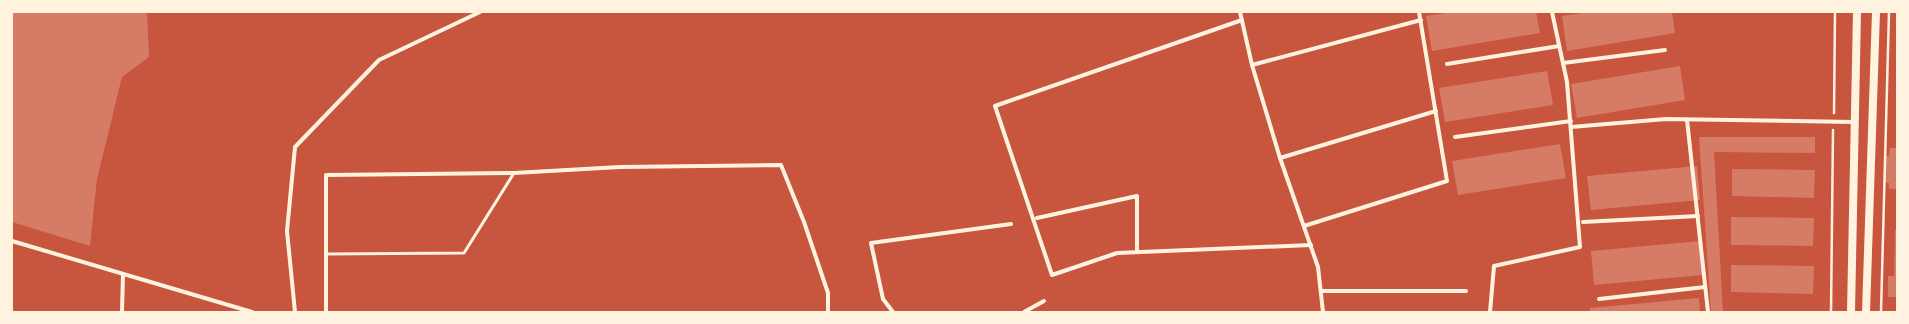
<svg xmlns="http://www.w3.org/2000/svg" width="1909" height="324" viewBox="0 0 1909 324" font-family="'Source Sans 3',sans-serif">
  <rect width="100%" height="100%" fill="#c8553d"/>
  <g fill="#d67c66">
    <path d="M12,12H147L149,57L122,77L97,179L90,246L12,222Z"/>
    <path d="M1453,12H1536L1540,33L1432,51L1426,16Z"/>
    <path d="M1589,12H1672L1675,33L1567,51L1562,16Z"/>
    <path d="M1680,66L1685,100L1577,118L1571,84Z"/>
    <path d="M1547,71L1553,105L1445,122L1439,88Z"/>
    <path d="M1699,137H1815V153L1714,152L1723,312H1711Z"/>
    <path d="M1560,144L1566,178L1458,195L1452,161Z"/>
    <path d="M1890,148H1897V189H1889V183H1884V156H1889Z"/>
    <path d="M1697,166L1700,200L1591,210L1587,176Z"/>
    <path d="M1732,169L1815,170L1814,198L1732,196Z"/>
    <path d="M1731,217L1814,218L1813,246L1731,245Z"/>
    <path d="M1895,230H1897V297H1888V276H1894Z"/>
    <path d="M1700,241L1703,275L1594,285L1591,251Z"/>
    <path d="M1731,265L1814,266L1813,294L1731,292Z"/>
    <path d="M1699,298L1700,312H1590V308Z"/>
  </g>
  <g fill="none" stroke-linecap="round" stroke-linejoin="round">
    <g stroke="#fff3e0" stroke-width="2.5">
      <path d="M1834,113L1835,12"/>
      <path d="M1831,312L1833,130"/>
      <path d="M1881,312L1889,12"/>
    </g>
    <path stroke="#fff3e0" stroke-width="3" d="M326,254L464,253L514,173"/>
    <g stroke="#fff3e0" stroke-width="4">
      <path d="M1240,12L1252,65L1280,158L1318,267L1323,312"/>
      <path d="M1242,20L995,106L1052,275L1117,253L1311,245"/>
      <path d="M1563,63L1665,50"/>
      <path d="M1447,64L1559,46"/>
      <path d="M1252,65L1421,20"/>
      <path d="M1687,120L1708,312"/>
      <path d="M1571,127L1666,119L1854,122"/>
      <path d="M1455,137L1571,121"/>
      <path d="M1280,158L1436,111"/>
      <path d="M1037,218L1137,196V252"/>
      <path d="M1583,222L1698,216"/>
      <path d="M1304,226L1447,181L1419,12"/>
      <path d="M12,241L252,312"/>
      <path d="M1321,291H1466"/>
      <path d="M1599,299L1705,287"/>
      <path d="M122,312L123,274"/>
      <path d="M295,312L287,231L295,147L379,60L480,12"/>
      <path d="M326,312V175L514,173L620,167L781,165L804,222L828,293V312"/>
      <path d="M893,312L883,299L871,243L1011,224"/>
      <path d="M1024,312L1044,301"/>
      <path d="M1490,312L1494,266L1580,247L1567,82L1552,12"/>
    </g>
    <g stroke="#fff3e0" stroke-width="8">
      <path d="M1851,312L1857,12"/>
      <path d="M1866,312L1876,12"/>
    </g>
  </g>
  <rect width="1909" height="324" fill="none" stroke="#fff3e0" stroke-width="26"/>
</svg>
